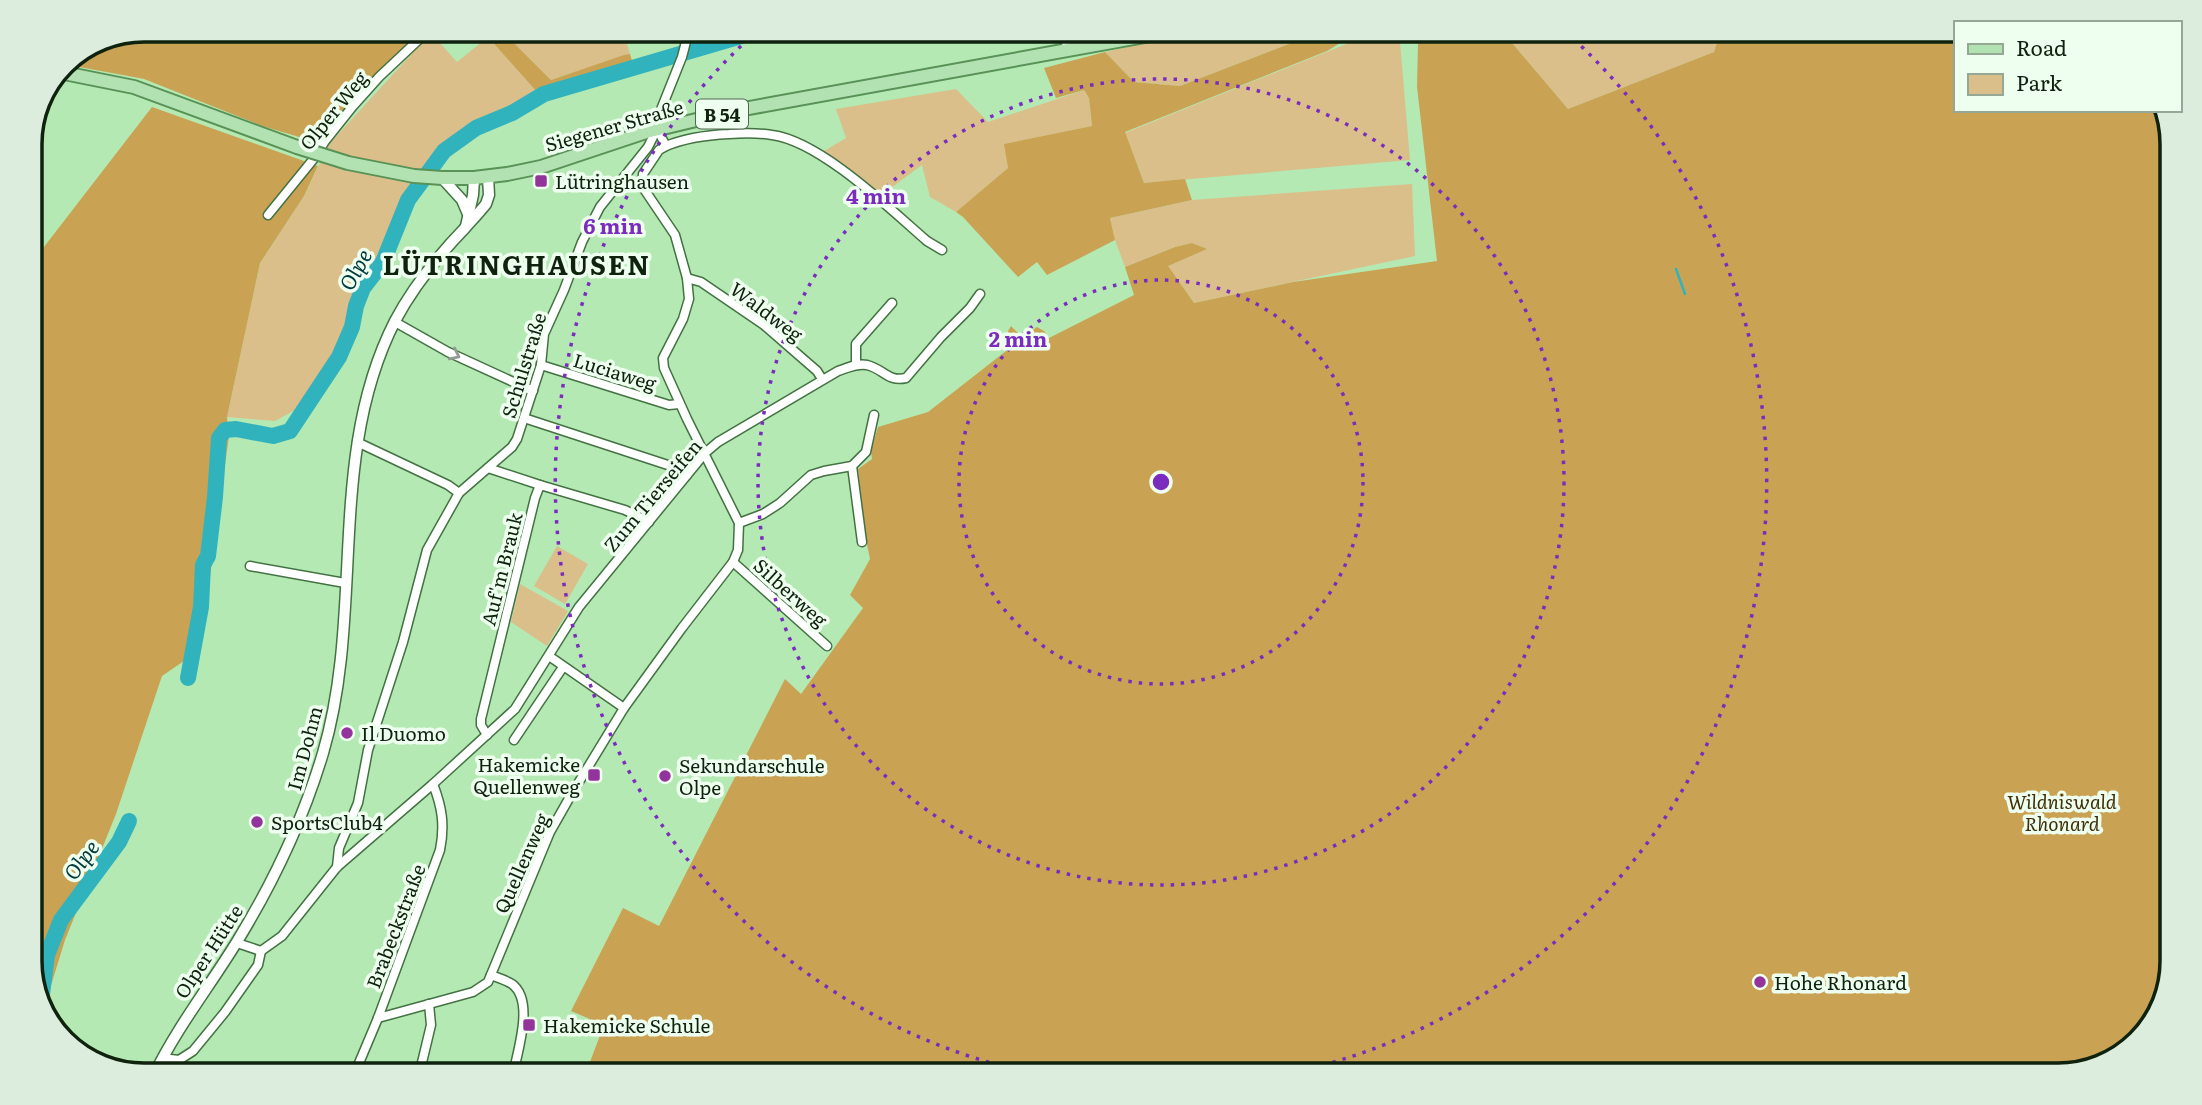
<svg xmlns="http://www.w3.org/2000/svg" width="2202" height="1105" viewBox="0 0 2202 1105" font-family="Literata,serif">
  <rect width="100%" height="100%" fill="#b5e9b3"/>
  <g fill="#dabf8a">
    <path d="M501,30H554L578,38L616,30H679L627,44L630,54L551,80Z"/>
    <path d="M1083,30H1132L1083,38Z"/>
    <path d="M1205,30H1325L1180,86L1134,82L1105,52Z"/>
    <path d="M1381,30H1399L1410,160L1144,183L1125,133Z"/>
    <path d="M1501,30H1721L1714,52L1568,109Z"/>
    <path d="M431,33L457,62L488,37L537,92L512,110L475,124L442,148L405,198L382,257L354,300L350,324L338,350L297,409L275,421L227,417L260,263L304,196L329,144Z"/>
    <path d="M956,89L988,122L1084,90L1089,98L1092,126L1005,144L1008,168L956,212L930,197L922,165L879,197L824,151L846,138L836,109Z"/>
    <path d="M1412,184L1415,256L1194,303L1167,266L1205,249L1192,243L1175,247L1125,267L1115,240L1110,218L1192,200Z"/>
    <path d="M557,546L588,564L565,604L534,586Z"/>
    <path d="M520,584L568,611L547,646L511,622Z"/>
  </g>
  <g fill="#c9a353">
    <path d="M144,30H423L369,82L316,142L262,126L144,79L63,64Z"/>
    <path d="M501,30L551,80L624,55L630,54L633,64L537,92L488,37Z"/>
    <path d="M1325,30H1362L1327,51L1125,132L1144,183L1185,179L1192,200L1110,218L1115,240L1047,275L1037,262L1018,277L963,217L956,212L1008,168L1004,144L1092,126L1089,98L1084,90L1056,98L1044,68L1105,52L1134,82L1180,86Z"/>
    <path d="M1414,30H1501L1568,109L1714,52L1721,30H1955V110H2163L2172,137V961L2161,1011L2121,1056L2058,1075H585L604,1025L571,1011L623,908L659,926L785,679L801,694L863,608L850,595L870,559L865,535L858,469L872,459L871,451L878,427L928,412L1006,351L1008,331L1011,326L1022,337L1037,327L1044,331L1049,338L1134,295L1125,267L1175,247L1192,243L1207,249L1168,266L1194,303L1293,282L1437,261L1417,87L1418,43Z"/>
    <path d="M152,107L318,166L304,196L260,263L227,417L229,436L200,650L162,676L116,814L65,940L44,1008L36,986L38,979L32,976L30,969V265Z"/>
  </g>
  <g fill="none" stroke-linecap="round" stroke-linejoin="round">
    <path stroke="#31b3be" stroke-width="2.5" d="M1676,269L1685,294"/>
    <g stroke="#31b3be" stroke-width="16">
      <path d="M188,678L201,607L203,565L208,556L215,497L219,438L225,430L236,429L273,436L290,431L339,357L352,327L356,306L363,288L383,262L408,200L444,151L476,128L512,113L544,94L762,30"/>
      <path d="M41,1002L47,955L61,920L119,842L129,821"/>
    </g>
    <g stroke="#427242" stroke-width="11">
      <g id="minor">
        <path d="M1052,30L1064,38L1069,50"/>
        <path d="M657,129L666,146C685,138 708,135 729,134C743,133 759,133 772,135C820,141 890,209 927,241L942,250"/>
        <path d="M268,215L316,156L325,141L353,106L379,77L429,30"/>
        <path d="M687,278L701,282L764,325L817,371L822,379"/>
        <path d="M395,322L448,352L533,391"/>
        <path d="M541,365L669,405L679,404"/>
        <path d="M856,365V344L892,303"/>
        <path d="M524,418L677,468L687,475"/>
        <path d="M357,442L448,485L459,493"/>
        <path d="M852,466L862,542"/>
        <path d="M488,468L540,485"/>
        <path d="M739,523L763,514L780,503L811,475L824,471L852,466L866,452L874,415"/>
        <path d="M733,562L827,646"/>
        <path d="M250,566L345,583"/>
        <path d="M549,656L624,708"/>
        <path d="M487,735L481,725V719L535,498L540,485L625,510L649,522"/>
        <path d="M514,740L563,667"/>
        <path d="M337,867L339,848L358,803L368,750L403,642L427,550L459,493L512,447L517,439L541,365L544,334L564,290L582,242L600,207L648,147L657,129L660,112L682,57L689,30"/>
        <path d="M237,943L261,951L282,936L337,867L433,784L515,709L579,607L705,453L718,442L838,371C847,368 857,363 867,365C884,369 887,382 906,378L941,337L970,308L980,294"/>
        <path d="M491,975C498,978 506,980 512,984C535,1001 517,1052 513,1075"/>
        <path d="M378,1018L473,992L488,982L550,832L571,795L624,708L682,628L733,562L738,550L739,523L687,419L664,368L663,358L683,319L689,299L687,278L675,235L642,186L643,174L659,150L666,146"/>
        <path d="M162,1058L179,1060L193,1051L225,1012L258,965L261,951"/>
        <path d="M354,1075L378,1018L440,850C445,825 442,807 433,784"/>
        <path d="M419,1075L431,1025L429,1004"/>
      </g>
    </g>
    <g stroke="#427242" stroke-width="13">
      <g id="tertiary">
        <path d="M442,178L462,200L468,214"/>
        <path d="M466,226L473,195L474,178"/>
        <path d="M154,1075C177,1027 210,986 238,940C274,881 303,820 323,753C365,611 326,456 395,321C413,287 438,256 465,228C472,220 479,213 486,204L489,195L488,177"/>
      </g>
    </g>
    <g stroke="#589257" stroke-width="16">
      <g id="primary">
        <path d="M59,72L134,87L297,147"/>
        <path d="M414,176L442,178H474L507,174L541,167L646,132L738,110L1178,30"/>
      </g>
    </g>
    <use href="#minor" stroke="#fff" stroke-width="8"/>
    <use href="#tertiary" stroke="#fff" stroke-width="10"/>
    <use href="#primary" stroke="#b3e2b2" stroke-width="12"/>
    <g stroke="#589257" stroke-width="16" stroke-linecap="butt">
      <path id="primary-bridge" d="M297,147L348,163L414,176"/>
    </g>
    <use href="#primary-bridge" stroke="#b3e2b2" stroke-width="12"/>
  </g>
  <defs><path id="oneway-chevron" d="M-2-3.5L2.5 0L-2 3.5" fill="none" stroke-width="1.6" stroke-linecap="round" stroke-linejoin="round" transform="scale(1.75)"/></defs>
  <use stroke="#939c93" href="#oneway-chevron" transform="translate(455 355) rotate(26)"/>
  <g fill="none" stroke="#7b2cbf" stroke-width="3.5" stroke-dasharray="3.5 7">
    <circle cx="1161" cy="482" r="202"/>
    <circle cx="1161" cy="482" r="403"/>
    <path d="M1040 1075A605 605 0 0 1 756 32M1566 32A605 605 0 0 1 1282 1075"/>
  </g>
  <g fill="#93339c" stroke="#efffef" stroke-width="2.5">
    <rect x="534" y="174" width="14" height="14" rx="3.5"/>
    <circle cx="347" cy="733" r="7"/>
    <rect x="587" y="768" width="14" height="14" rx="3.5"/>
    <circle cx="665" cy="776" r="7"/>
    <circle cx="257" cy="822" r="7"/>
    <circle cx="1760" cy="982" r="7"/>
    <rect x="522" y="1018" width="14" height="14" rx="3.5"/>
  </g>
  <g text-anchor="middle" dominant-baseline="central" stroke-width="7" stroke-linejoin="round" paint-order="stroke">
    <rect fill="#efffef" stroke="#526452" stroke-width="2" x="696" y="99.5" width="52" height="29" rx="5"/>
    <g font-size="18" font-weight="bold" fill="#0e220e">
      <text x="722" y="114">B 54</text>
    </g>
    <g font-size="19" fill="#0e220e" stroke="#efffef">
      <text transform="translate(333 110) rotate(-51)">Olper Weg</text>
      <text transform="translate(614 125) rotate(-16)">Siegener Straße</text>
      <text transform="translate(767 311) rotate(37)">Waldweg</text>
      <text transform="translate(523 365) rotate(-73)">Schulstraße</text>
      <text transform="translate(615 371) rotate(17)">Luciaweg</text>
      <text transform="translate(652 495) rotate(-50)">Zum Tierseifen</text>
      <text transform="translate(501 569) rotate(-76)">Auf'm Brauk</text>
      <text transform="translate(791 592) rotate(42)">Silberweg</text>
      <text transform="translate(304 748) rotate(-75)">Im Dohm</text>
      <text transform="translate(521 863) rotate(-66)">Quellenweg</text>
      <text transform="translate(395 926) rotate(-69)">Brabeckstraße</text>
      <text transform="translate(208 951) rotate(-57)">Olper Hütte</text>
    </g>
    <g font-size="19" fill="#0e220e" stroke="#efffef" text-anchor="start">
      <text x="555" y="181">Lütringhausen</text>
      <text x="361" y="733">Il Duomo</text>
      <text x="580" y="764" text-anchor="end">Hakemicke<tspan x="580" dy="22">Quellenweg</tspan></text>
      <text x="679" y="765">Sekundarschule<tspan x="679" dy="22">Olpe</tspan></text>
      <text x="271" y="822">SportsClub4</text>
      <text x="1774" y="982">Hohe Rhonard</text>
      <text x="543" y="1025">Hakemicke Schule</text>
    </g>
    <g font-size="19" font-style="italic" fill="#3f2f0b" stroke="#efffef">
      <text x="2062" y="801">Wildniswald<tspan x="2062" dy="22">Rhonard</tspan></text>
    </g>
    <g font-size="21" font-style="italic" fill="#00393e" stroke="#efffef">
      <text transform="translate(354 269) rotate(-61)">Olpe</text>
      <text transform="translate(80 859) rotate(-53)">Olpe</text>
    </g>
    <g font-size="26" font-weight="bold" letter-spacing="2" fill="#0e220e" stroke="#efffef">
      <text x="517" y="263">LÜTRINGHAUSEN</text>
    </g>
  </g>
  <path d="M0 0H2202V1105H0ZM144 42H2058A102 102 0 0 1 2160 144V961A102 102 0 0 1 2058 1063H144A102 102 0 0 1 42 961V144A102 102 0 0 1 144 42Z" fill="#ddeddd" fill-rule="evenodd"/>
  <path fill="none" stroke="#0e220e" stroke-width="3.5" d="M144 42H2058A102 102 0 0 1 2160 144V961A102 102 0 0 1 2058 1063H144A102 102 0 0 1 42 961V144A102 102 0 0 1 144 42Z"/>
  <circle cx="1161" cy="482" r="10" fill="#7b2cbf" stroke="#efffef" stroke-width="3.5"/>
  <g font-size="21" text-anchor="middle" font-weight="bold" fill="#7b2cbf" stroke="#efffef" stroke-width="7" stroke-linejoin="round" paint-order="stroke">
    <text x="876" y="204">4 min</text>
    <text x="613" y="234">6 min</text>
    <text x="1018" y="347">2 min</text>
  </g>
  <rect x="1954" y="21" width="228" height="91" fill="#efffef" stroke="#95a795" stroke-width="2"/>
  <rect x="1968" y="44" width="35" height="10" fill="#b3e2b2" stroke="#95a795" stroke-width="2"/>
  <text x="2016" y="56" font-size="21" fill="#0e220e">Road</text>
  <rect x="1968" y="74" width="35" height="21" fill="#dabf8a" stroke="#95a795" stroke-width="2"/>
  <text x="2016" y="91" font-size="21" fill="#0e220e">Park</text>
</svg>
